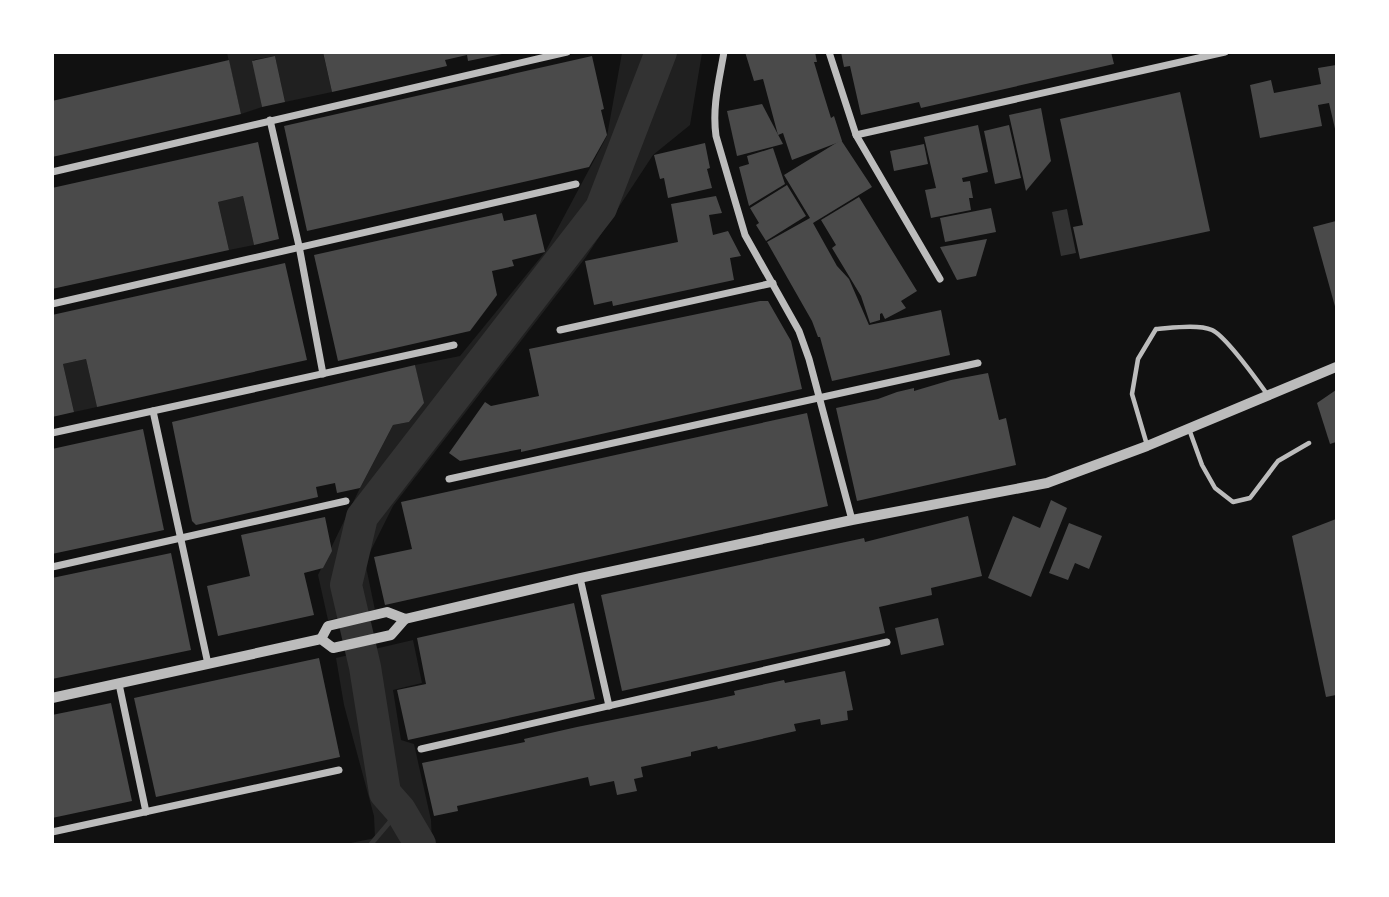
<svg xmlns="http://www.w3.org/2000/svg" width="1389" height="897" viewBox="0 0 1389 897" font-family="Raleway,sans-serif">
  <rect width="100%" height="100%" fill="#111"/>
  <g fill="#202020">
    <path d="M227,53H323L332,92L285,102L275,56L253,60L262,107L241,114Z"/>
    <path d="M622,53H702L690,125L653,155L586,257L393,506L365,562L375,610L328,620L318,575L360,488L393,425L409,422L423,403L415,365L460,356L545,252L607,136Z"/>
    <path d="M243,196L254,245L229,250L218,202Z"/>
    <path d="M86,359L97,407L74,412L63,364Z"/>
    <path d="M413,640L422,683L393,690L401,740L414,744L431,820L432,844H346L375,838L374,816L344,705L336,658Z"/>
  </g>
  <path fill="#333" d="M1067,209L1076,253L1061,256L1052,212Z"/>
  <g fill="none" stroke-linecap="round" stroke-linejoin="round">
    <path stroke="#333" stroke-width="5" d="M371,844L400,810"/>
    <path stroke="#333" stroke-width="32" d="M420,844L400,810L385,793L365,667L346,585L362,517L601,208L661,52"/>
  </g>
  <g fill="#4a4a4a">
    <path d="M323,52H502V54L468,61L467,55L445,60L447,66L332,92Z"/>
    <path d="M745,52H815L817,62H814L822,89L831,118L834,116L842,141L792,160L783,133L778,135L763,79L754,81Z"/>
    <path d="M841,52H1111L1114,64L921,108L919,102L861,115L850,66L844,67Z"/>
    <path d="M275,56L285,102L262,107L252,61Z"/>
    <path d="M592,56L604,109L601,110L607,135L589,167L307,231L284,126Z"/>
    <path d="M229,60L241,114L52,157V101Z"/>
    <path d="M1336,65V133L1329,103L1318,105L1322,126L1260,138L1250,85L1271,80L1274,93L1321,84L1318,68Z"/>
    <path d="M1180,92L1210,231L1080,259L1073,227L1083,225L1060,119Z"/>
    <path d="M762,104L783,144L737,156L727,111Z"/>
    <path d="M1041,108L1051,161L1026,191L1009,115Z"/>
    <path d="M978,125L988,172L962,178L963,182L970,181L973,198H969L971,210L931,218L925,190L936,188L924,137Z"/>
    <path d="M1009,125L1021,178L995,184L984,131Z"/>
    <path d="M841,140L872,187L813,223L837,266L849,279L869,325L941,310L950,355L832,381L820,337H818L812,321L767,242L810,218L784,175Z"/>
    <path d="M258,142L279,239L254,245L243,196L218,202L229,250L52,289V188Z"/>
    <path d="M705,143L710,168L707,169L712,188L668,198L664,178L660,179L654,155Z"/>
    <path d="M924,144L928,164L894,171L890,151Z"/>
    <path d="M773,148L785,184L749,206L739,167L749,164L747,156Z"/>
    <path d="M787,185L806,216L766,241L756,225L759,223L750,208Z"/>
    <path d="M716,196L722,213L709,215L713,235L728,231L741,256L730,258L734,280L613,306L612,301L594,305L585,261L678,242L671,204Z"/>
    <path d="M859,197L917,291L901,301L906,308L885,319L882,313L880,314V320L870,323L861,296L832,248L836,245L821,220Z"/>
    <path d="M991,208L996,232L945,242L940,218Z"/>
    <path d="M502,213L504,221L536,214L545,252L512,260L514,266L492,271L497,295L470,331L338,361L314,255Z"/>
    <path d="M1336,221V310L1313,227Z"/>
    <path d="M987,239L976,276L957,280L940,247Z"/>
    <path d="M285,263L307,360L97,407L86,359L63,364L74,412L52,417V315Z"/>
    <path d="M760,301H768L791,341L802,389L521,452V449L460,461L449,453L485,402L491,406L539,396L529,349Z"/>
    <path d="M415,365L424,403L409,422L393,425L360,488L337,493L335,483L316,487L318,497L196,525L192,521L172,422Z"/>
    <path d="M988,373L999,420L1006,418L1016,465L857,501L836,408L878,399L897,392L914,388V391L951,380Z"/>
    <path d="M1336,390V442L1330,444L1317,403Z"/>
    <path d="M807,413L828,506L385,605L374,557L412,549L401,502Z"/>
    <path d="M143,429L164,530L52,554V449Z"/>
    <path d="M1051,500L1067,508L1031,597L988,578L1013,516L1040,528Z"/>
    <path d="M968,516L982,576L931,588L932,595L879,607L885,633L622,691L601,595L864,538L865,542Z"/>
    <path d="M325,517L332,551L323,568L304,573L314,615L218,636L207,586L250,576L241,535Z"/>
    <path d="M1336,519V695L1326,697L1292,536Z"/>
    <path d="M1069,523L1102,536L1089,569L1075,563L1068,580L1049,573Z"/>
    <path d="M171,553L191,650L52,679V578Z"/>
    <path d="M574,603L595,699L408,740L397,690L426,684L417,638Z"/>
    <path d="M938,618L944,645L901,655L895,628Z"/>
    <path d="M319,658L340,757L156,797L134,698Z"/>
    <path d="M845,671L853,710L847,711L848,720L821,725L820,719L794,724L796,731L718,749L717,746L691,752V756L641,767L643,777L634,779L637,791L617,795L614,781L590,786L588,777L457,806L458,811L434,816L422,763L525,742L524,739L577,727L707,701L735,695L734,691L784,680L785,683Z"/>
    <path d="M111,703L132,801L52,818V715Z"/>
  </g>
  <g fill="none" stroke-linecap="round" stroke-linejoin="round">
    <g stroke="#bcbcbc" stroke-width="4.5">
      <path d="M1189,429L1202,465L1215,488L1233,502L1250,498L1278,461L1309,443"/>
      <path d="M1147,445L1132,394L1138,359L1156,329C1171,328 1198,324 1212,330C1225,336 1257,380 1267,394"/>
    </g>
    <g stroke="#bcbcbc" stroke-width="7">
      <path d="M724,52C719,81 712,107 716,136L745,235L799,331L809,359L852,520"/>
      <path d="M829,52L856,135L940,279"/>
      <path d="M270,120L299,246L323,374"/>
      <path d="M856,135L1225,52"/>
      <path d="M52,172L567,52"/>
      <path d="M52,304L576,184"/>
      <path d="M560,330L773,283"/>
      <path d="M153,411L208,664"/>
      <path d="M52,433L454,345"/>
      <path d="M449,479L978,363"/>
      <path d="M52,567L346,501"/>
      <path d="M580,578L609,706"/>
      <path d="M119,684L146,812"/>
      <path d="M421,749L887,642"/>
      <path d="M52,832L339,770"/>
    </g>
    <g stroke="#bcbcbc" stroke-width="10">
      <path d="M321,639L328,626L387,612L405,619L580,578L852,520L1047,483L1147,446L1336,367"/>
      <path d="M52,698L321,639L333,648L391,635L405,619"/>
    </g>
  </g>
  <rect width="1389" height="897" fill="none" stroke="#ffffff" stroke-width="108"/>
</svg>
